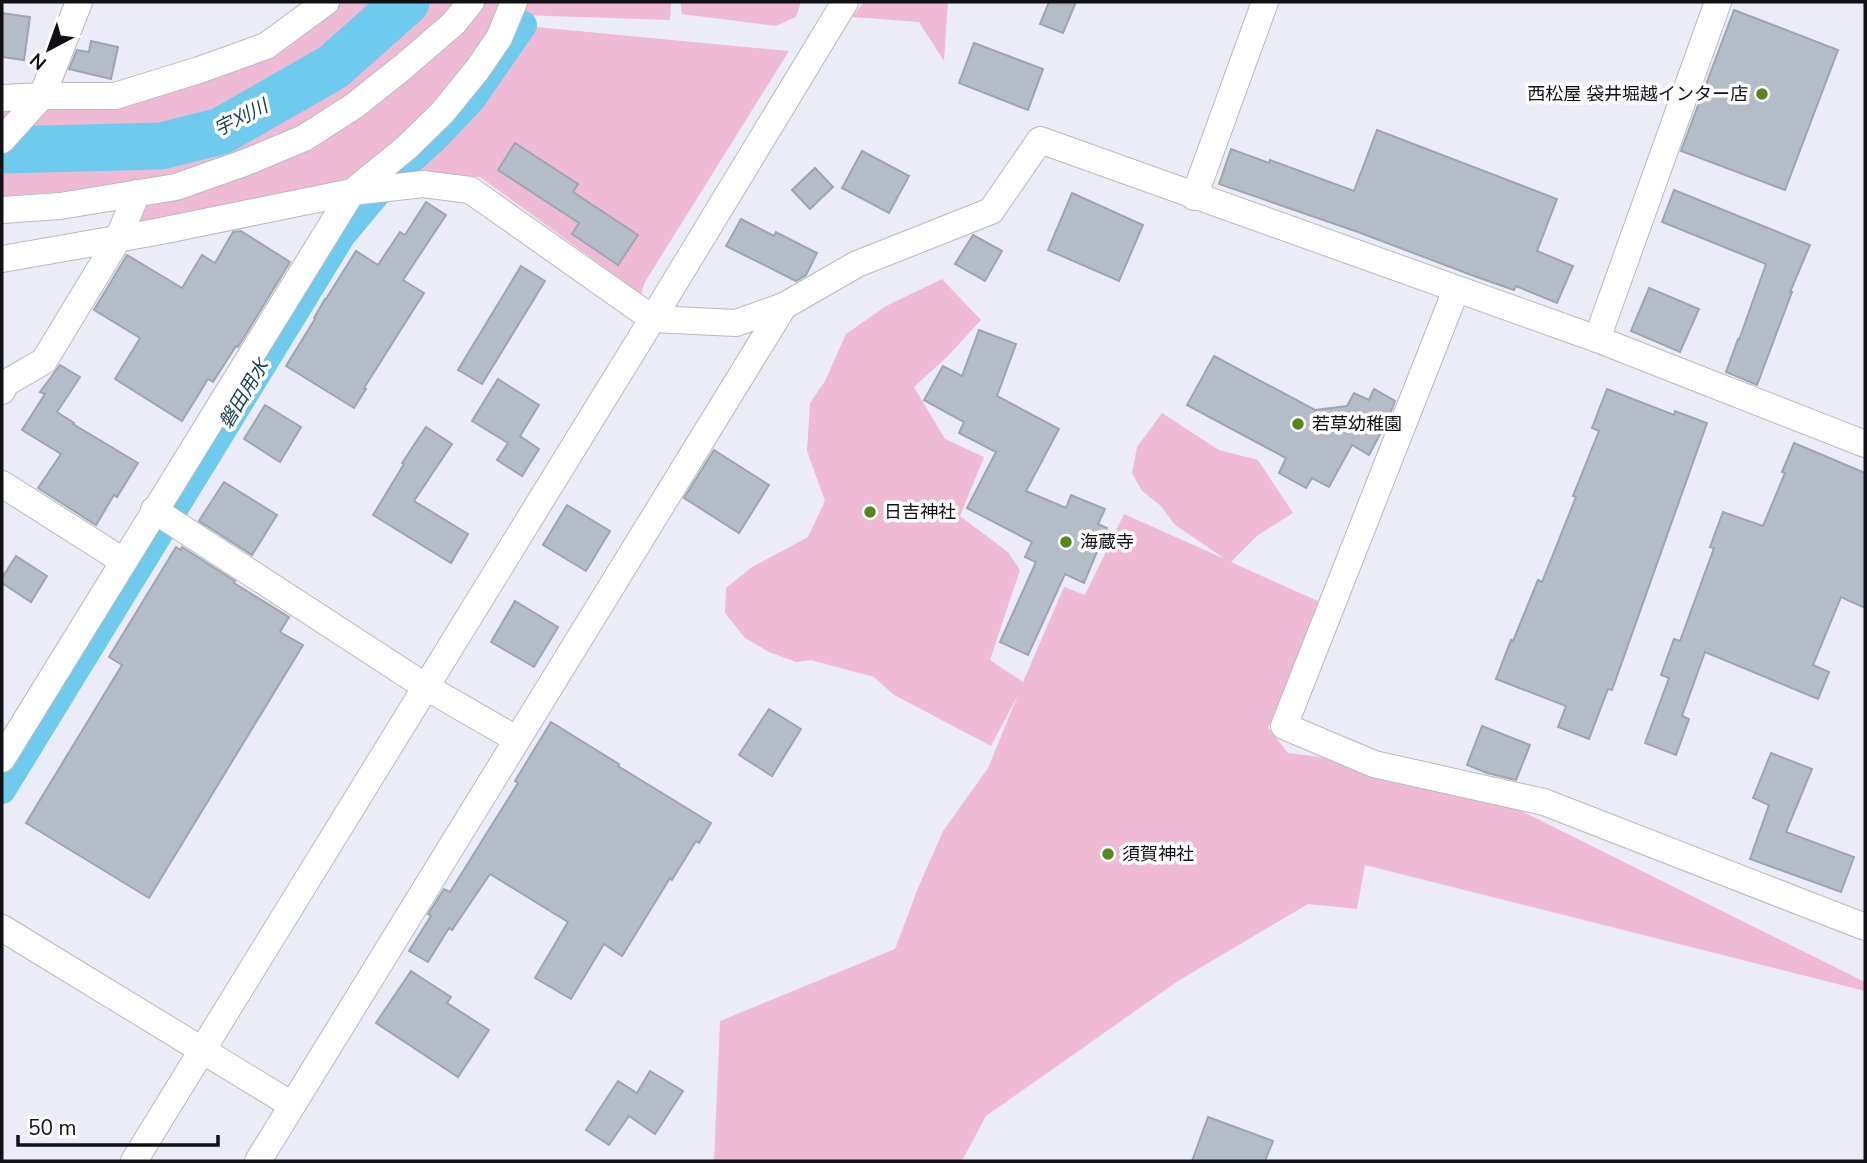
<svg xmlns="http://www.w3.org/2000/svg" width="1867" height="1163" viewBox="0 0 1867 1163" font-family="'Nunito Sans','Noto Sans JP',sans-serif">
  <rect width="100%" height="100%" fill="#ececf9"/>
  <g fill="#efbbd4">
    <path d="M335,2H509L437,119L352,192L123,226L137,193L176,184L2,196V101L115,96L216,64Z"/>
    <path d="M523,2H671L670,20L520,15Z"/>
    <path d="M680,2H801L796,17L776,26L682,14Z"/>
    <path d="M864,2H948L944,61L919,22L852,17Z"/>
    <path d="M536,27L789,51L645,282L641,294L480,177L413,174L478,100Z"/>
    <path d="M942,279L981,320L948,356L914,387L945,439L984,457L960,516L1008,552L1020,570L990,660L1023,682L1064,587L1085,595L1124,514L1225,559L1174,524L1161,506L1142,491L1132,473L1137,447L1162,413L1219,450L1258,460L1293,513L1258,535L1231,562L1320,602L1268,728L1288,753L1374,764L1467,784L1865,982V991L1365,865L1357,909L1308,904L1178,981L986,1116L962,1161H714L720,1021L895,949L918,888L943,831L988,768L1018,695L991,746L894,695L874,677L811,660L796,662L769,652L745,638L725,613L726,588L752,567L808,537L825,501L807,451L810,403L825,381L846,334L886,306Z"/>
  </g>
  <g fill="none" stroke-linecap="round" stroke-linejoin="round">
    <path stroke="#6ecbed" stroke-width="28" d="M2,790L342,235L388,180L433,140L472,99L523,25"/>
    <path stroke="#6ecbed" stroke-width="47" d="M2,150L161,146L221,131L333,67L406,2"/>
  </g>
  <g fill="#b4bcc7" stroke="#9da5b0" stroke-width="2">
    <path d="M1049,2H1076L1063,33L1040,24Z"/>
    <path d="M1734,10L1838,50L1785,190L1681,151Z"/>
    <path d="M2,13L30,17L24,60L2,57Z"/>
    <path d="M91,41L118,47L111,79L69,69L77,50L89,52Z"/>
    <path d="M974,43L1043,69L1028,110L959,83Z"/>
    <path d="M1377,130L1557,199L1537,251L1573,266L1557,303L1516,286L1514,290L1474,276L1358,232L1219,184L1231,149L1269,163L1270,160L1354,191Z"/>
    <path d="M515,143L578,184L573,192L638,235L618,265L572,234L579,223L498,170Z"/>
    <path d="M862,151L909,176L889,213L842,188Z"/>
    <path d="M815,168L833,187L810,209L792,190Z"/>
    <path d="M1674,190L1810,245L1790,292H1792L1757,385L1726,372L1738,339L1739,340L1766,264L1662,222Z"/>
    <path d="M1072,193L1143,225L1119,281L1048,250Z"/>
    <path d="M426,202L446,215L403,280L424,293L364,388L366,389L354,408L286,366L315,319L314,318L325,299H326L356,251L378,265L400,232L405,235Z"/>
    <path d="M741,219L774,236L776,232L817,253L806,275L796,281L726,246Z"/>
    <path d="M241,231L290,262L238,347L236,346L213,382L208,379L182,421L115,379L140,338L94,310L127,255L182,288L202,255L215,263L233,232Z"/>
    <path d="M973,235L1002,251L985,281L955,264Z"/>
    <path d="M521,266L545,281L482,384L458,370Z"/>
    <path d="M1649,288L1699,309L1680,352L1631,331Z"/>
    <path d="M979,330L1016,344L997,396L1059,429L1026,491L1066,508L1071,495L1105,509L1098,524L1107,528L1084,583L1065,574L1028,655L1000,642L1036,562L1025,557L1032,542L967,508L996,452L959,433L964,422L924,400L943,366L962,376Z"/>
    <path d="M1214,356L1315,410L1347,406L1354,393L1369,400L1374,389L1395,401L1388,419L1369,455L1352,445L1329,487L1312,478L1306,488L1279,473L1286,458L1187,405Z"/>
    <path d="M60,365L80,377L57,412L74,423L73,424L138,463L117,497L114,495L96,525L38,488L61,454L22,430L45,394L40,392Z"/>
    <path d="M498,379L539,405L520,436L539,449L522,476L497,460L508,443L472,421Z"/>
    <path d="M1607,389L1674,415L1675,411L1707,423L1612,690L1608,689L1589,739L1558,727L1566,706L1496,679L1511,640L1513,641L1538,580L1542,582L1576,497L1573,496L1599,431L1592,428Z"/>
    <path d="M265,405L301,427L280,462L244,439Z"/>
    <path d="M426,427L452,444L414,501L468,534L451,563L373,515L404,464L402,463Z"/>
    <path d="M1794,443L1865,473V608L1841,597L1813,665L1829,672L1818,699L1705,652L1682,716L1689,719L1676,755L1645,743L1669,678L1661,675L1674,639L1680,641L1714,548L1710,547L1723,512L1763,526L1785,473L1782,472Z"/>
    <path d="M714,450L769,485L739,533L684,498Z"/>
    <path d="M224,482L277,515L252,555L199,521Z"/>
    <path d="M567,505L610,531L586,571L543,545Z"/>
    <path d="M176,547L181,550L182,547L235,581L234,583L289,617L280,632L303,645L149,898L26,823L122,665L109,657Z"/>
    <path d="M16,556L47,576L31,602L2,583V578Z"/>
    <path d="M515,601L558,627L534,667L491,642Z"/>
    <path d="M769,709L801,729L772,776L739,755Z"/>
    <path d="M551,722L619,764L618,766L711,823L699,843L696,841L672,880L670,878L622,956L604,944L571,999L535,978L568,922L490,874L452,930L449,928L428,962L409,951L431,916L428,914L444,889L450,892L518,783L515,781Z"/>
    <path d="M1482,726L1530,745L1516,780L1487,773L1467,765Z"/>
    <path d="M1771,753L1812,769L1786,832L1854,857L1841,892L1750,859L1769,805L1753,798Z"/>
    <path d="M411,971L451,997L447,1003L489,1030L458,1077L376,1023Z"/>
    <path d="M650,1071L683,1091L655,1134L629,1116L609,1145L586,1130L618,1081L637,1093Z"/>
    <path d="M1208,1117L1273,1141L1265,1161H1192Z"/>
  </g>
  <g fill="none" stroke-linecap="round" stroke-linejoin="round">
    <g stroke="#b8b7c4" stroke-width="28">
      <g id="minor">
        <path d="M2,98L42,96H115L199,70L266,46L326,2"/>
        <path d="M2,140L42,96L79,2"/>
        <path d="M1194,197L1265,2"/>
        <path d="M2,210L60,206L176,187L244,163L304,138L354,106L403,67L453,24L471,2"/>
        <path d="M2,259L156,232L352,192L423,184L470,190L653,319L736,323L784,306L857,264L991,211L1040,140L1597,339L1865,444"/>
        <path d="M1456,290L1284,726L1374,764L1544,802L1865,927"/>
        <path d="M1597,339L1718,2"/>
        <path d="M2,391L6,383L44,361L118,239L137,193"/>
        <path d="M2,484L123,561"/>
        <path d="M154,510L426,687L516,739"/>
        <path d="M2,759L352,192L406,148L442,113L477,70L499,38L514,2"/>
        <path d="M2,928L292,1105"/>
        <path d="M134,1161L658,310L845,2"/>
        <path d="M258,1161L784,306"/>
      </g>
    </g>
    <use href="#minor" stroke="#fff" stroke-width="26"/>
  </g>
  <g fill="#56871a" stroke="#fff" stroke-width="2.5">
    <circle cx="1762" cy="94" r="7"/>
    <circle cx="1298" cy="424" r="7"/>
    <circle cx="870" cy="512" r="7"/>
    <circle cx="1066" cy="542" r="7"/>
    <circle cx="1108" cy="854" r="7"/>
  </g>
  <g text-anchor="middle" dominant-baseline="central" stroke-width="7" stroke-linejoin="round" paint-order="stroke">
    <g font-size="18" fill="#111115" stroke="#fff" text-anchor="start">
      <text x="1748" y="94" text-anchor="end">西松屋 袋井堀越インター店</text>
      <text x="1312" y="424">若草幼稚園</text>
      <text x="884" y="512">日吉神社</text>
      <text x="1080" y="542">海蔵寺</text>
      <text x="1122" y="854">須賀神社</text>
    </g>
    <g font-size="19" font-style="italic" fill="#16404f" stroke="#fff">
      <text transform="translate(241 118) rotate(-27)">宇刈川</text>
      <text transform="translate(244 394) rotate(-59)">磐田用水</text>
    </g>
  </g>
  <rect width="1867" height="1163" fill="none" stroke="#111115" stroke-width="7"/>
  <g transform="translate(49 49) rotate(221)" stroke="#ffffff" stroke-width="5" paint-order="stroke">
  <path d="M0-5L12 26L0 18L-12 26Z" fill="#111115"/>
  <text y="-10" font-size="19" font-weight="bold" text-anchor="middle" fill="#111115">N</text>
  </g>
  <path d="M18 1135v10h200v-10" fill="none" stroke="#111115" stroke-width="3.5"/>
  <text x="28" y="1135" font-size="21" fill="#111115" stroke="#ffffff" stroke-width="5" paint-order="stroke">50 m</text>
</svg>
